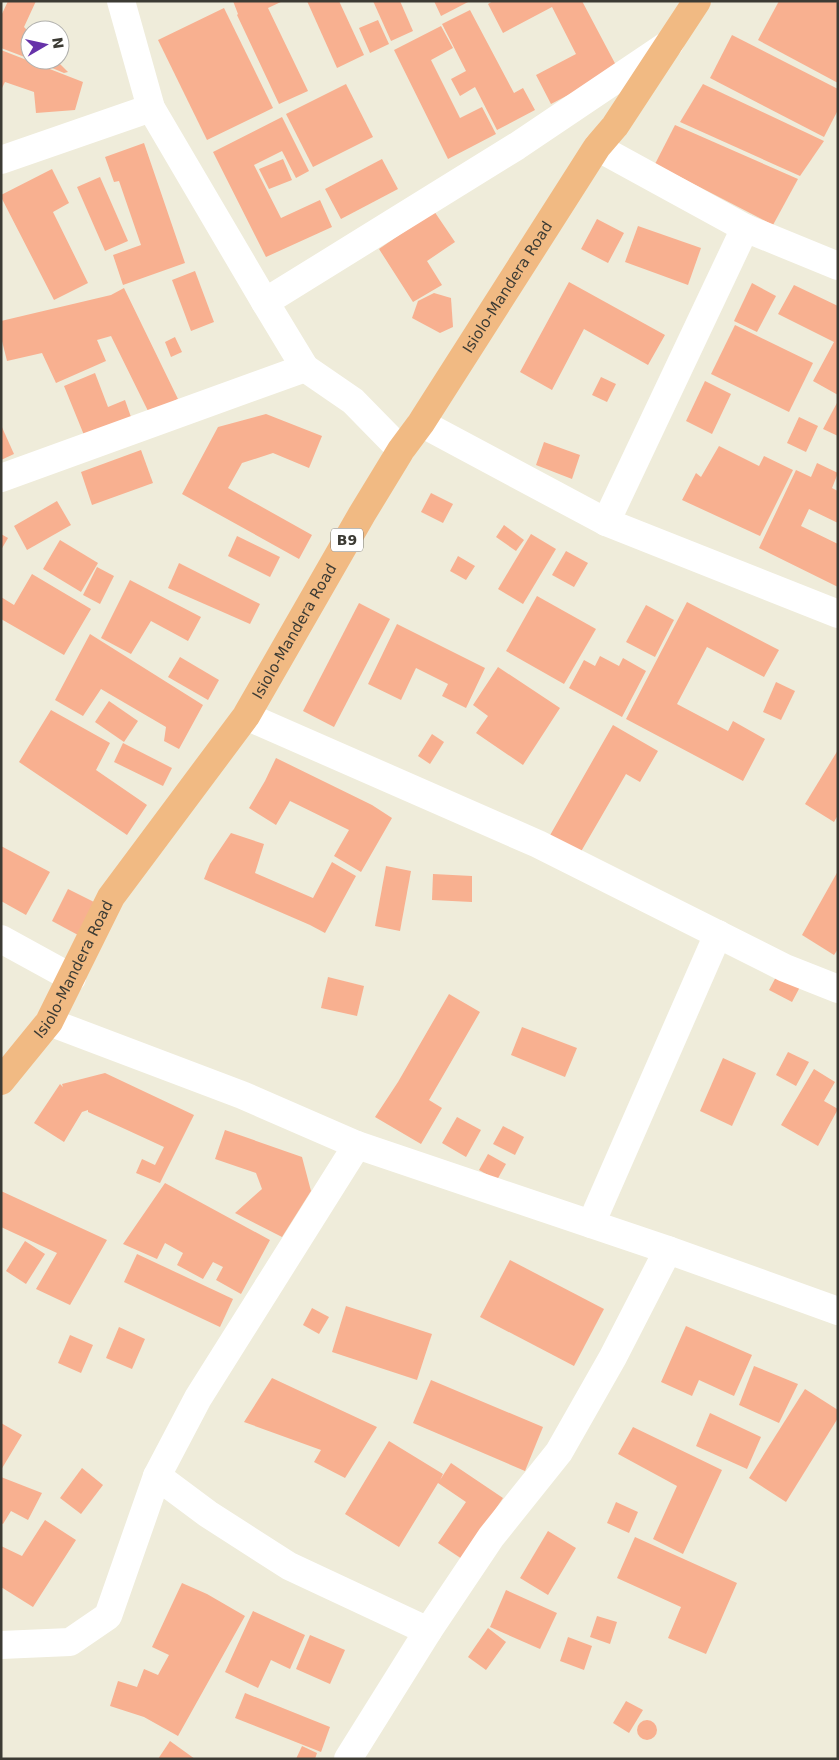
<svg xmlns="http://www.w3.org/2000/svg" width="839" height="1760" viewBox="0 0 839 1760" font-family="'DejaVu Sans',sans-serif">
  <rect width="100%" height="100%" fill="#efecda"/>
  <g fill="#f8b090">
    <path d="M8,1H36L24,27L30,33V59L1,48V16Z"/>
    <path d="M233,1H283L268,8L308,91L279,104L237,15L238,14Z"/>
    <path d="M307,1H339L364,55L337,68Z"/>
    <path d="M373,1H400L413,31L391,41Z"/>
    <path d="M434,1H470L441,16Z"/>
    <path d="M493,1H582L618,69L551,104L536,75L576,54L552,7L503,33L488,4Z"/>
    <path d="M779,1H834L838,3V83L758,40Z"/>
    <path d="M224,8L273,108L207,140L158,40Z"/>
    <path d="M470,10L514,93L523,88L535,110L497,130L475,87L460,96L451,79L466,71L442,24Z"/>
    <path d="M378,20L389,44L370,53L359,28Z"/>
    <path d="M441,26L453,48L431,60L460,118L482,107L496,134L448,159L394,50Z"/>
    <path d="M732,35L838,89V110L824,137L710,78Z"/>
    <path d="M1,50L83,82L75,110L36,113L34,92L5,82L1,90Z"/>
    <path d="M33,60H56L68,72L64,73Z"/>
    <path d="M346,84L373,137L313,167L286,114Z"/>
    <path d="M703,84L824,141L800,176L680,122Z"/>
    <path d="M282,117L309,171L296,178L282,151L254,165L281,218L320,200L332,227L266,257L213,152Z"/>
    <path d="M675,125L798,179L773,225L655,164Z"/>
    <path d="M144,143L185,263L123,285L113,255L141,245L119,181L114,182L105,157Z"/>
    <path d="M283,159L292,180L269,189L259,169Z"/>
    <path d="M382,159L398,189L341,219L325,189Z"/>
    <path d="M52,169L69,203L53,212L88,283L54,300L1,197V195Z"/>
    <path d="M100,177L128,241L105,251L77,187Z"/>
    <path d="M434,211L455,242L427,261L442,285L413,302L379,249Z"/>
    <path d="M597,219L624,233L608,263L581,249Z"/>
    <path d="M638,226L701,248L688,285L625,262Z"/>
    <path d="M195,271L214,322L191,331L172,280Z"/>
    <path d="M569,282L665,335L648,365L584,329L552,390L520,372Z"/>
    <path d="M752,283L776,296L757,332L734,321Z"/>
    <path d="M794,285L838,306V395L813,381L834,342L778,314Z"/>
    <path d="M124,288L178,399L149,413L111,336L97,340L106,361L56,383L42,353L7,361L1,337V321L111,295Z"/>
    <path d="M434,293L451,298L453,327L440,333L412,318L418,301Z"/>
    <path d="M735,325L813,363L789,412L711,374Z"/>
    <path d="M175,337L182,352L171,357L165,342Z"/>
    <path d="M95,373L108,407L125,400L131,417L84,435L64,386Z"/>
    <path d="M601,377L616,384L607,402L592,395Z"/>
    <path d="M705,381L731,394L712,434L686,421Z"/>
    <path d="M838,401V436L823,429Z"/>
    <path d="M266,414L322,436L309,468L273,453L242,463L228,488L312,535L299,559L182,494L218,427Z"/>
    <path d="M799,417L818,426L806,452L787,443Z"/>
    <path d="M1,425L14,454L1,460Z"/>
    <path d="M544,442L580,455L572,479L536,465Z"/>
    <path d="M719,446L759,466L764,456L793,470L760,536L682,500L696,473L701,477Z"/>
    <path d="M141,450L153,483L92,505L81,472Z"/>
    <path d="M817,463L838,473L832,488L838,491V523L809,509L801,526L838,544V587L759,548L796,470L811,477Z"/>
    <path d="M431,493L453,504L443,523L421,512Z"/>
    <path d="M57,501L71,525L27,550L14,526Z"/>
    <path d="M504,525L524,540L516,551L496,537Z"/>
    <path d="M1,534L8,538L1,550Z"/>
    <path d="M531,534L556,549L523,604L498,589Z"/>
    <path d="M237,536L280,557L270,577L228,556Z"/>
    <path d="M60,540L98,563L81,592L43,569Z"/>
    <path d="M566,551L588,563L574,587L552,575Z"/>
    <path d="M458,556L475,566L466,580L450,571Z"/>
    <path d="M179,563L260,604L250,624L168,588Z"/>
    <path d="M97,567L114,576L100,604L83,595Z"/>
    <path d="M32,574L91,609L64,655L1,619V597L14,605Z"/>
    <path d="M130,580L201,617L188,641L151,621L131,654L101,638Z"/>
    <path d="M537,596L596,629L564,684L506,651Z"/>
    <path d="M687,602L779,650L764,677L707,647L677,704L728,731L733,721L765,739L743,781L626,719Z"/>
    <path d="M359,603L390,619L334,727L303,711Z"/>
    <path d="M646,605L674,620L655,657L626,642Z"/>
    <path d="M397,624L485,668L466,708L442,696L448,684L416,668L401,700L368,684Z"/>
    <path d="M90,634L203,705L179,749L164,741L166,727L101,689L83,716L55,700Z"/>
    <path d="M600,656L619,666L623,658L646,671L622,717L569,688L584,660L595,666Z"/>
    <path d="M180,657L219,680L208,700L168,677Z"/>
    <path d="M498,667L560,708L523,765L476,733L488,716L473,705Z"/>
    <path d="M776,682L795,691L781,720L763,712Z"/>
    <path d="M109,701L138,721L124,742L95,722Z"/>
    <path d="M51,710L110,743L96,770L147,805L127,835L19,762Z"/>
    <path d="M613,725L658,751L640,782L626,774L579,855L549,837Z"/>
    <path d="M432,734L444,742L430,764L418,756Z"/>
    <path d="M123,743L172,768L163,786L114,762Z"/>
    <path d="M838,750V815L834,822L805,804Z"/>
    <path d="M276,758L372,805L392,818L361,872L334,856L349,830L290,801L276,825L249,808L265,781Z"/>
    <path d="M231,833L264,844L255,873L313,898L332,862L356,876L325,933L310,925L204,879L210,864Z"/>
    <path d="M1,846L50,872L26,915L1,901Z"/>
    <path d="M386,866L411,871L400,931L375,926Z"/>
    <path d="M838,871V949L834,955L802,935Z"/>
    <path d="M433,874L472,876V902L432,900Z"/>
    <path d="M68,889L94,902L78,935L52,921Z"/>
    <path d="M777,975L800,987L792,1002L769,990Z"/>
    <path d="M328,977L364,986L357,1016L321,1008Z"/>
    <path d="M449,994L480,1012L429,1100L442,1108L421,1144L375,1117L398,1082Z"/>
    <path d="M522,1027L577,1048L565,1077L511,1055Z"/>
    <path d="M788,1052L809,1062L796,1086L776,1075Z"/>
    <path d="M723,1058L756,1073L732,1126L700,1111Z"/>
    <path d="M814,1069L835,1082L824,1101L838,1109L818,1146L781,1125Z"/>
    <path d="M105,1073L194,1115L160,1183L136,1173L142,1159L155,1165L164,1147L88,1112V1110L82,1112L64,1142L34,1123L60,1084L63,1087L62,1084Z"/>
    <path d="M457,1117L481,1130L466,1157L442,1143Z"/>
    <path d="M503,1126L524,1137L515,1155L493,1144Z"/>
    <path d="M225,1130L302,1157L311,1191L282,1237L235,1213L262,1189L256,1173L215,1159Z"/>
    <path d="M488,1154L506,1164L497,1180L479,1170Z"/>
    <path d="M165,1183L270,1240L241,1294L216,1280L223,1267L213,1262L203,1279L177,1265L183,1253L165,1243L157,1259L123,1244Z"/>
    <path d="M1,1191L107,1240L70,1305L36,1289L57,1253L1,1227Z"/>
    <path d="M25,1241L45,1254L26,1284L6,1271Z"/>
    <path d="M137,1254L233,1299L220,1327L124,1282Z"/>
    <path d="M510,1260L604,1309L574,1366L480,1317Z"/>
    <path d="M346,1306L432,1334L417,1380L332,1352Z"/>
    <path d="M312,1308L329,1317L319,1334L303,1325Z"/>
    <path d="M686,1326L752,1355L734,1396L699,1380L692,1396L661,1382Z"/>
    <path d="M119,1327L145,1339L132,1369L106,1358Z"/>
    <path d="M70,1335L93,1345L81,1373L58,1363Z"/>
    <path d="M754,1366L798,1384L779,1423L739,1405Z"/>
    <path d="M272,1378L377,1427L345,1478L314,1462L321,1450L244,1422Z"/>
    <path d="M431,1380L543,1427L525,1471L413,1423Z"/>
    <path d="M805,1389L838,1410V1418L786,1502L749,1478Z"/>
    <path d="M710,1413L761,1437L747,1469L696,1446Z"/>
    <path d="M1,1423L22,1435L1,1470Z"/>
    <path d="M633,1427L722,1470L683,1554L653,1539L677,1486L618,1454Z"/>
    <path d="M389,1441L443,1474L440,1480L451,1463L503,1498L462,1559L438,1543L466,1502L438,1483L399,1547L345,1514Z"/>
    <path d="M82,1468L103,1485L81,1514L60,1498Z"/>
    <path d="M1,1477L42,1493L28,1520L11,1511L3,1524L1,1523Z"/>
    <path d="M616,1502L638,1512L629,1533L607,1523Z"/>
    <path d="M45,1520L76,1540L33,1607L1,1587V1546L22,1556Z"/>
    <path d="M548,1531L576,1548L548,1595L520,1578Z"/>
    <path d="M635,1537L737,1583L706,1654L668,1638L681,1607L617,1578Z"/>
    <path d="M182,1583L207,1594L245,1616L178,1736L144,1717L110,1706L118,1681L137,1687L144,1669L158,1675L169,1655L152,1647Z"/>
    <path d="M506,1590L557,1613L540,1649L490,1627Z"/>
    <path d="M253,1611L305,1635L290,1669L271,1660L258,1688L225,1672Z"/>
    <path d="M597,1616L617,1622L610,1644L590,1637Z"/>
    <path d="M488,1628L506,1642L486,1670L468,1657Z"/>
    <path d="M310,1635L345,1650L330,1684L296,1669Z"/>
    <path d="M568,1637L592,1646L584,1670L560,1661Z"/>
    <path d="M245,1693L330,1727L321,1752L235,1718Z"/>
    <path d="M626,1701L643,1710L629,1733L613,1723Z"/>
    <circle cx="647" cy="1730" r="10"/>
    <path d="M170,1741L195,1759H158Z"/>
    <path d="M302,1746L317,1753L315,1759H296Z"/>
  </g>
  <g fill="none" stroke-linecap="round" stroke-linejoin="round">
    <g stroke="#fff" stroke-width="28">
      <path d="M597,147L745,228L838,266"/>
      <path d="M1,160L151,108"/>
      <path d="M265,302L517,146L670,43"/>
      <path d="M421,423L606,522L838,614"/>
      <path d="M1,478L305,368"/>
      <path d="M606,522L745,228"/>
      <path d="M246,716L538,844L785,968L838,989"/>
      <path d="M1,939L72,978"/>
      <path d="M49,1022L242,1095L357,1145L668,1250L838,1311"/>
      <path d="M357,1145L198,1398L157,1476L208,1514L289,1566L428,1631"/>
      <path d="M591,1224L718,934"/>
      <path d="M1,1645L70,1642L108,1616L157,1476"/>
      <path d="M348,1759L428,1631L491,1537L559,1452L613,1357L668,1250"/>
    </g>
    <path stroke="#fff" stroke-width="28" d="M121,1L151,108L265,302L305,368L353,401L401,450"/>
    <path stroke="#f1ba83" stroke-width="28" id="s1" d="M1,1081L49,1022L111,897L246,716L362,514L401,450L421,423L597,147L615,126L697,1"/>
  </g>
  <g text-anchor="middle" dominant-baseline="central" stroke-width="5" stroke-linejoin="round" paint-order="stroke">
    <rect fill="#fff" stroke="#767671" stroke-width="1" x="331" y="528.5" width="32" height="23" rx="4"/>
    <g font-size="14" font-weight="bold" fill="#3c3b34">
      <text x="347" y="540">B9</text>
    </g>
    <g font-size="15" fill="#3c3b34" stroke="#fff">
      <text stroke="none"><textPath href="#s1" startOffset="944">Isiolo-Mandera Road</textPath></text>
      <text stroke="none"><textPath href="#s1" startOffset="539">Isiolo-Mandera Road</textPath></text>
      <text stroke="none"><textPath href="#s1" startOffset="134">Isiolo-Mandera Road</textPath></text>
    </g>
  </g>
  <rect width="839" height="1760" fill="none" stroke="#3c3b34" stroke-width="5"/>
  <g transform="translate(45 45) rotate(81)"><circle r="24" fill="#ffffff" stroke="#b1b1ae"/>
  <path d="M0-4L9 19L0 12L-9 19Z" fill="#6632a9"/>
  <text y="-8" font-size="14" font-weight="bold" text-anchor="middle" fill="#3c3b34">N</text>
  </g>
</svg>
